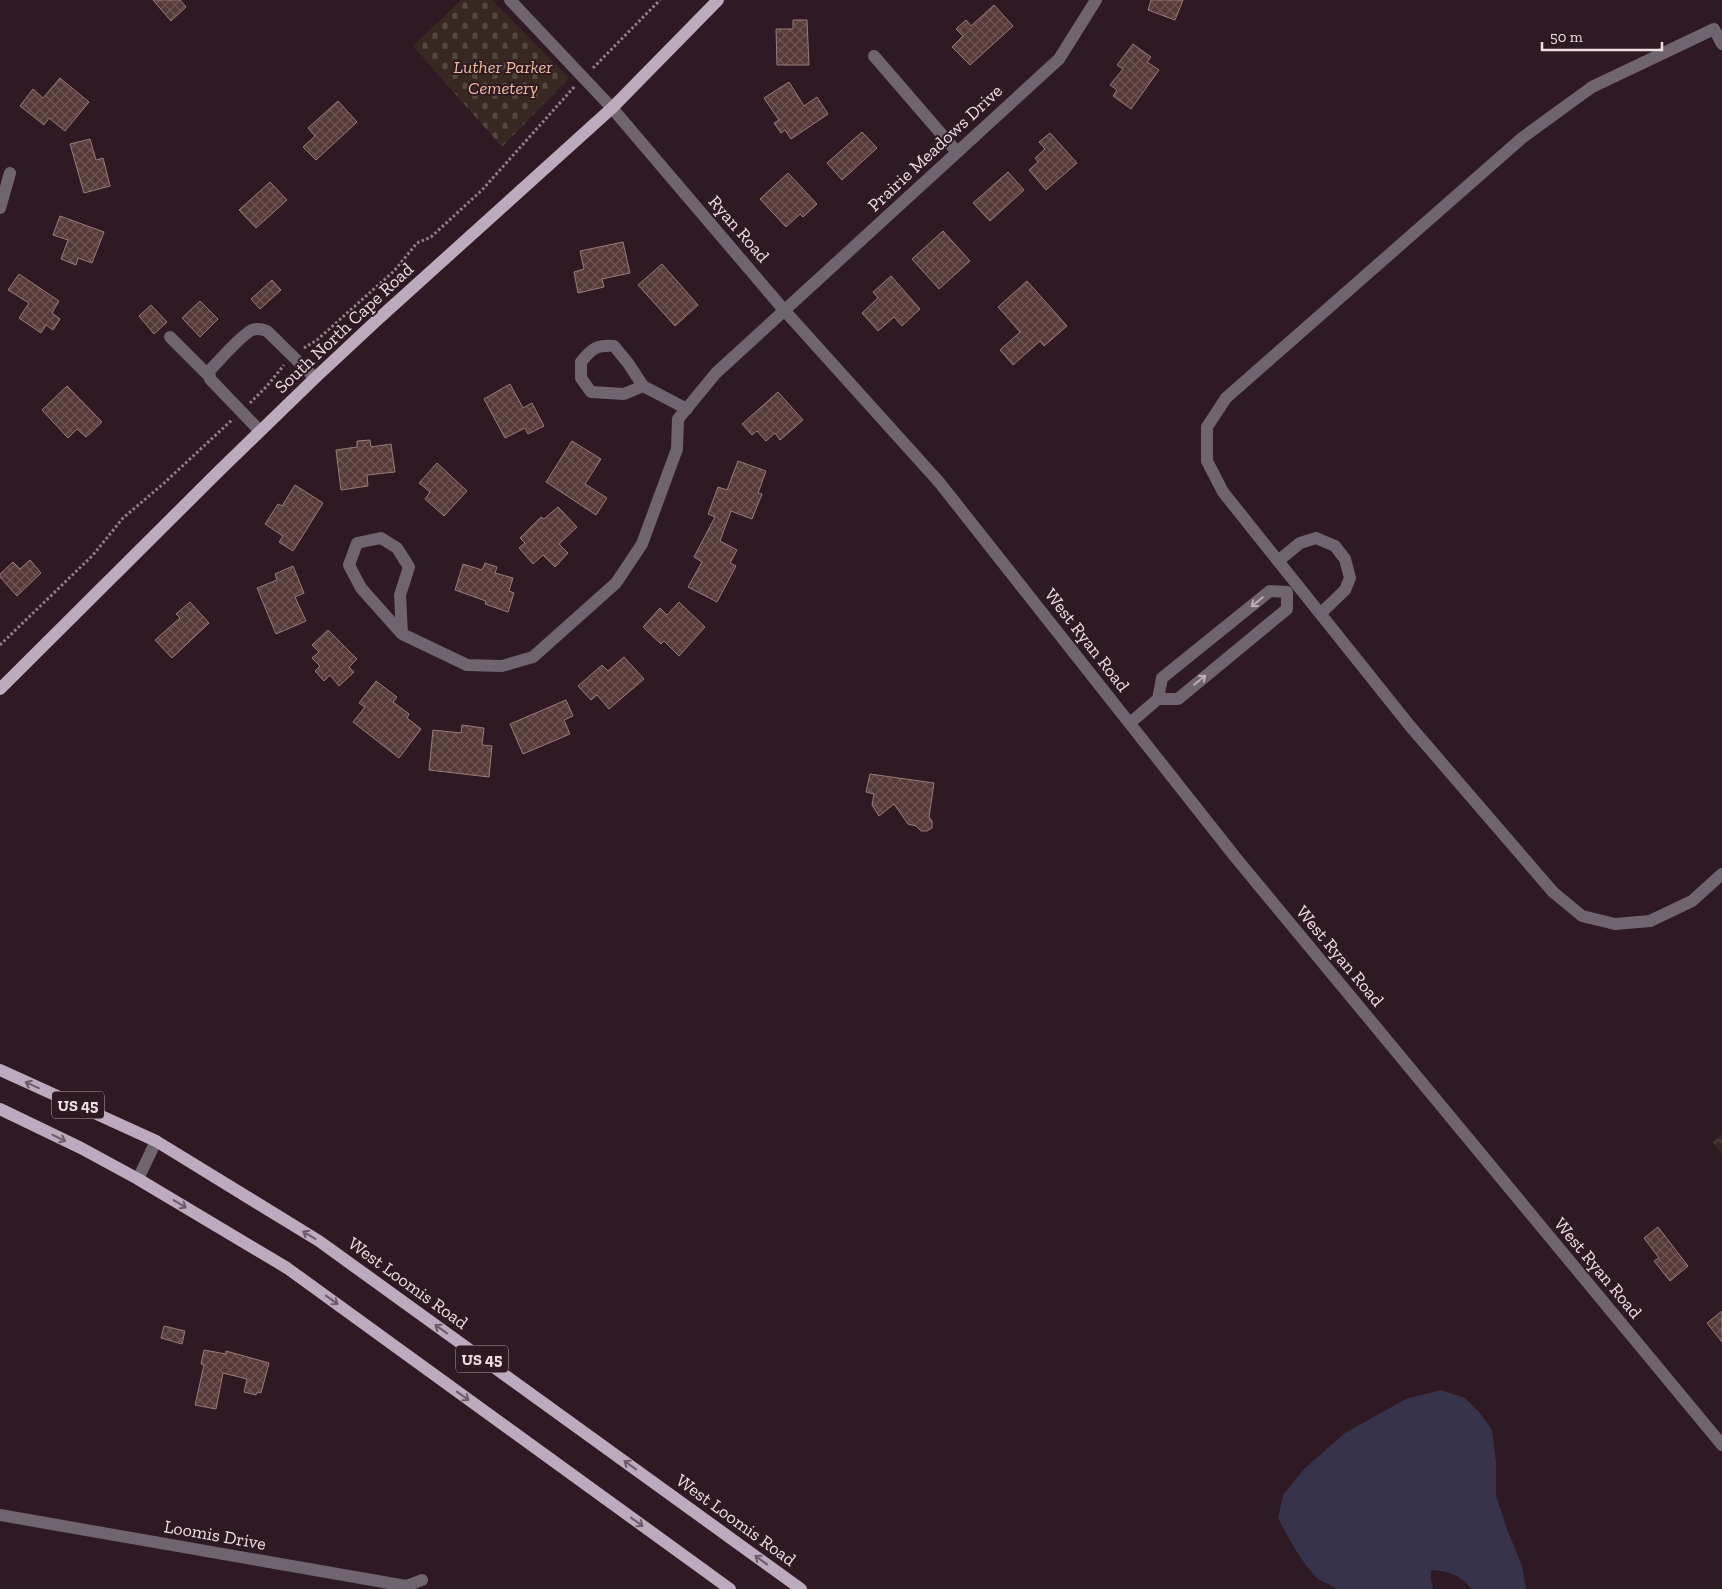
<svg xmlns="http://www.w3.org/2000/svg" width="1722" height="1589" viewBox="0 0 1722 1589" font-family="'Zilla Slab',serif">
  <defs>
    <pattern id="forest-crowns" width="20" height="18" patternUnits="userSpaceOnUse" patternTransform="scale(1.25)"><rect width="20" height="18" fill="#372921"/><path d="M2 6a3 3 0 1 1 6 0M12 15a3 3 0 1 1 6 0" fill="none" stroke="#544841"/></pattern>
    <pattern id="cemetery-stones" width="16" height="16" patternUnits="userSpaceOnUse" patternTransform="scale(1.25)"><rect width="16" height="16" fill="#372921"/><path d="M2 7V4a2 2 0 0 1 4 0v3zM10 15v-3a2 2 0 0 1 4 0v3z" fill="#544841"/></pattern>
    <pattern id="building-cross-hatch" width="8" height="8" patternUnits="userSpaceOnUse" patternTransform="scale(1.25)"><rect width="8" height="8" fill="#563a38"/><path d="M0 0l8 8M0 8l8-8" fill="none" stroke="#6f5655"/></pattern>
  </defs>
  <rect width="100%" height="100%" fill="#2f1a23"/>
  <path fill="url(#forest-crowns)" d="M1722,1134V1154L1712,1142Z"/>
  <path fill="url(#cemetery-stones)" d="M461,0H492L569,78L502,147L413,46Z"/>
  <path fill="#37334b" d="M1441,1390L1465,1398L1480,1413L1492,1430L1496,1463V1495L1507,1529L1522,1566L1526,1589H1472C1460,1575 1449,1571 1431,1570V1580L1433,1589H1336C1330,1583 1321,1583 1316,1577C1300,1560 1289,1539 1278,1518L1283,1495L1304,1469L1345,1433L1406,1399Z"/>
  <g fill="url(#building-cross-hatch)" stroke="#997c7a">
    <path d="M153,0H180L186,7L171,21Z"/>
    <path d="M1151,0H1183L1175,20L1148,10Z"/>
    <path d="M994,5L1013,26L970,65L952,47L963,36L956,29L966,20L971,26Z"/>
    <path d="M793,20H807L809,65H777L776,29H793Z"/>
    <path d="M1133,44L1151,57L1147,62L1159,70L1131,109L1113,96L1117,90L1110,85L1123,69L1117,65Z"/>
    <path d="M60,78L89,102L65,131L49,118L44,125L20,106L33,89L43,98Z"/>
    <path d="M789,82L804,106L817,97L828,114L791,139L785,130L781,133L774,123L779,120L764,98Z"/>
    <path d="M338,101L357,122L316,160L303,147L315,136L308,128Z"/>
    <path d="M862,132L877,148L842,180L827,163Z"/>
    <path d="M1050,133L1077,163L1046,190L1029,170L1038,162L1035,158L1045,149L1039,142Z"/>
    <path d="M90,139L96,160L103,158L110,186L84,193L70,144Z"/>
    <path d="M1008,172L1024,190L990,221L973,203Z"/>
    <path d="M788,173L817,204L803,217L800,214L786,227L760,199Z"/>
    <path d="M270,182L287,200L256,228L239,210Z"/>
    <path d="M60,216L104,232L92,263L78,258L76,265L61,259L68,240L53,235Z"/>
    <path d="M943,231L970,261L939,289L912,259Z"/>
    <path d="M623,242L630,273L602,279L604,287L578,293L574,272L584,269L580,251Z"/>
    <path d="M662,264L698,305L675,326L638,285Z"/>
    <path d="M19,274L59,301L52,313L60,319L53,330L46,325L41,333L19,318L29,303L8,290Z"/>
    <path d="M891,276L920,309L902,326L894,317L878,331L862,313L878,298L873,292Z"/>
    <path d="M272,280L281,290L260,309L251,299Z"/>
    <path d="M1027,281L1067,326L1044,346L1040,341L1013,365L1000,350L1020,332L998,307Z"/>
    <path d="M200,301L218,319L200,337L182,318Z"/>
    <path d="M151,305L167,322L154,334L139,316Z"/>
    <path d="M510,384L523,408L532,403L544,426L528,434L525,428L505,438L484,399Z"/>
    <path d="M67,386L102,422L86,437L77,429L68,438L42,410Z"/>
    <path d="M778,392L803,420L780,440L775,433L766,441L757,431L752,435L742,424Z"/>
    <path d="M370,440L371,447L391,444L395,472L367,475L368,486L341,490L336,450L357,447V441Z"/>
    <path d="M572,441L601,459L585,484L607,498L596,515L546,482Z"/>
    <path d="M738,461L766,471L758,493L762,494L752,519L731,511L720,541L737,550L730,563L736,566L717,602L688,587L702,562L694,557L715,517L708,514L718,487L727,490Z"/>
    <path d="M437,463L467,491L444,516L425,499L430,492L419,483Z"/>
    <path d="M295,485L323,503L293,551L279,542L283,536L265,524L278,504L282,506Z"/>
    <path d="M558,507L577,527L559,544L568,553L555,567L543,555L533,564L519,548L525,543L520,538L541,517L544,519Z"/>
    <path d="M30,560L41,573L17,596L0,577V574L13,562L20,569Z"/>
    <path d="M485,563L497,567L495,573L513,578L509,591L514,593L508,612L485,604L486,601L455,590L463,564L482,570Z"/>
    <path d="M293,566L304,593L295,597L306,621L276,634L257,588L277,580L275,574Z"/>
    <path d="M190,602L209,623L172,658L155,640L180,618L176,614Z"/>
    <path d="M679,602L705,627L679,656L664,641L661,644L643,627L660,608L667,615Z"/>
    <path d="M328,630L357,659L349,667L354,672L339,686L330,675L324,681L315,671L320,666L312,658L319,652L312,645Z"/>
    <path d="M624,657L644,679L609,709L597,695L591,700L578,686L602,665L608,671Z"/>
    <path d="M376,681L397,697L393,702L409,714L407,718L421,729L399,758L353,722L365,707L359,703Z"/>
    <path d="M566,700L573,716L564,720L570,734L523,754L510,724Z"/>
    <path d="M462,725L484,728L482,745L492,746L489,777L429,770L433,730L461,733Z"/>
    <path d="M870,774L934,783L929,817L932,821V828L927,831H921L916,826L908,824L894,804L879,816L872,805L874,794L866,792Z"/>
    <path d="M1658,1227L1688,1266L1670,1281L1654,1261L1659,1258L1644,1238Z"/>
    <path d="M1722,1311V1342L1707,1323Z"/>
    <path d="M164,1326L185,1331L182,1344L161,1338Z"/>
    <path d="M204,1350L226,1354V1351L269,1363L261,1393L257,1392L256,1395L244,1392L247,1379L223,1373L216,1409L195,1405L204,1365L201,1364Z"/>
  </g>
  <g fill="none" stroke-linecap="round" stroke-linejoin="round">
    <g stroke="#938088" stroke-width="3" stroke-dasharray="2.5 2.5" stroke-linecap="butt">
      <path d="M593,68L660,0"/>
      <path d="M304,348L317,340L394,271L417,243L431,237L482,190L575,86"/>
      <path d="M250,403L267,386L284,365"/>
      <path d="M0,645L93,555L123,518L163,484L233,419"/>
    </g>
    <g stroke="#6e656f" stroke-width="12">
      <path d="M510,0L612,108L784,310L939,482L1236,858L1722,1445"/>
      <path d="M1722,44L1714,29L1592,87L1522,138L1226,398L1207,427V461L1223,492L1410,726L1553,892L1582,916L1615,924L1650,921L1692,901L1722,874"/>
      <path d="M874,56L957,152"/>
      <path d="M0,208L10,173"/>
      <path d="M170,337L210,377"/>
      <path d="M643,386L624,394L591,392L581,378V362C592,348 597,345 614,346L628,363L643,386L687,409"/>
      <path d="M260,431L210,379L209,373L211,369C221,359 240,336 252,330C257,328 262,329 267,331L315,378"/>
      <path d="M1278,561L1300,543L1316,538L1335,546L1345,559L1350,578L1345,590L1321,613"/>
      <path d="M402,634L361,588L349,565L357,543L381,538L397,548L409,567L400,595L402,634L467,665L502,666L533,657L616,583L642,544L677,449L678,419L716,373L1059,59L1096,0"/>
      <path d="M1130,723L1158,699H1178L1287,609V592L1270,591L1162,678L1158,699"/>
      <path d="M138,1179L156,1141"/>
      <path d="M0,1515L406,1586L422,1580"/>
    </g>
    <g stroke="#bcaabf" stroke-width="12">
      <path d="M0,689L219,471L315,378L376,321L612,108L718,0"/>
      <path d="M0,1070L156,1141L319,1241L801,1589"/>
      <path d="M0,1109L81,1148L138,1179L287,1268L730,1589"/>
    </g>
  </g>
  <defs><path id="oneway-shaft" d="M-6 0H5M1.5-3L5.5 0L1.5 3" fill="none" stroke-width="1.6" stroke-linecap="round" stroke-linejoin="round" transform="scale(1.25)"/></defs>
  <g stroke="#bbaeb6">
    <use href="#oneway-shaft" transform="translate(1257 602) rotate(141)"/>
    <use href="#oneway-shaft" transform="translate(1200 680) rotate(-39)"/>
  </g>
  <g stroke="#6e5b69">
    <use href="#oneway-shaft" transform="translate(32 1085) rotate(-156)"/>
    <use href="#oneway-shaft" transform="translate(59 1138) rotate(26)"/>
    <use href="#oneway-shaft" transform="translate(180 1204) rotate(31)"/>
    <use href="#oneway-shaft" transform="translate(309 1235) rotate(-149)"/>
    <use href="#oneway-shaft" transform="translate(332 1300) rotate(36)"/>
    <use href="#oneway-shaft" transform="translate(441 1329) rotate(-144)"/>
    <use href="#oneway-shaft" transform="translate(463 1396) rotate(36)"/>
    <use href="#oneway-shaft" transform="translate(630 1465) rotate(-144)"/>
    <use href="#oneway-shaft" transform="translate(637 1522) rotate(36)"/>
    <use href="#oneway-shaft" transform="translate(761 1560) rotate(-144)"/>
  </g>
  <g text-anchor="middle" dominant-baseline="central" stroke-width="4" stroke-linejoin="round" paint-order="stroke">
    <g fill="#2f1a23" stroke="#b5a4ab" stroke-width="1">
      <rect x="52" y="1091.5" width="52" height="27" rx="4"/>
      <rect x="456" y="1345.5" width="52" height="27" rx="4"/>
    </g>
    <g font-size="16" font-weight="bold" fill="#efdfe5">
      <text x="78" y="1105">US 45</text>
      <text x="482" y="1359">US 45</text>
    </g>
    <g font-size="18" font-style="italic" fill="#eebb9d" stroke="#2f1a23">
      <text x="503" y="67">Luther Parker<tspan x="503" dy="21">Cemetery</tspan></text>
    </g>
    <g font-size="18" fill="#efdfe5" stroke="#2f1a23">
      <text transform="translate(935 148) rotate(-43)">Prairie Meadows Drive</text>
      <text transform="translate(739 229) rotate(49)">Ryan Road</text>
      <text transform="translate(344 328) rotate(-43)">South North Cape Road</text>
      <text transform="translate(1087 640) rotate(52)">West Ryan Road</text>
      <text transform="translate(1340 956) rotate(50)">West Ryan Road</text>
      <text transform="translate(1598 1268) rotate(50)">West Ryan Road</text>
      <text transform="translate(408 1283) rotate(36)">West Loomis Road</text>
      <text transform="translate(736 1520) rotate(36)">West Loomis Road</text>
      <text transform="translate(215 1535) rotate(10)">Loomis Drive</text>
    </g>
  </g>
  <path d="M1542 42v8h120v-8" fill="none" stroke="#efdfe5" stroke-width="2.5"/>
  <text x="1550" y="42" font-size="15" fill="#efdfe5" stroke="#2f1a23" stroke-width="4" paint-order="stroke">50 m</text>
</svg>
